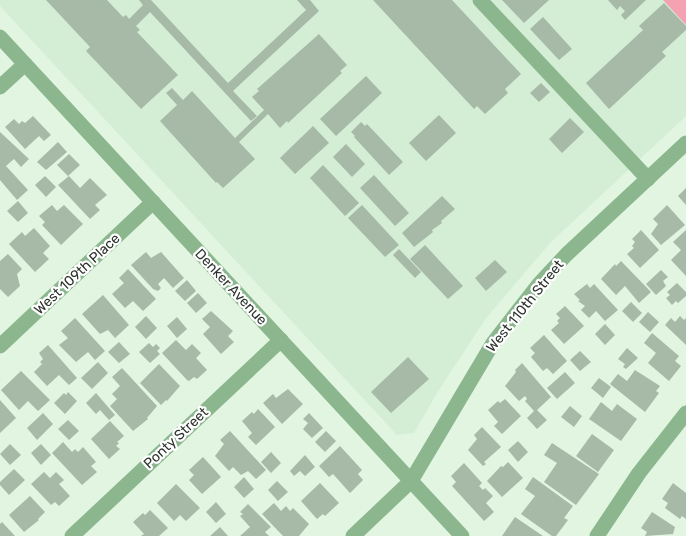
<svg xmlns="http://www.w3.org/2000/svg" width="686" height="536" viewBox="0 0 686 536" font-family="Rubik,sans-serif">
  <rect width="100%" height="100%" fill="#e1f5e1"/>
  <path fill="#d3eed4" d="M0,0H686V116L550,243L486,318L437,393L414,433L397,435L0,6Z"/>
  <path fill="#f4a1b1" d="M663,0H686V25Z"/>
  <g fill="#a6baa7">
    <path d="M46,0H107L123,17L126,15L129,19L143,5L139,0H151L228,83L306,10L297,0H310L319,11L233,91L257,116L251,121L150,12L136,26L140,30L137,32L178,75L141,109L86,51L90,47Z"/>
    <path d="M373,0H452L521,74L505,89L508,93L485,114L477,106L474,109Z"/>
    <path d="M502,0H549L524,23Z"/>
    <path d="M608,0H646L625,20L621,15L625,11L620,6L617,10Z"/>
    <path d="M664,3L686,26V30L662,52L666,56L609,109L586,83L643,30L639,26Z"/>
    <path d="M543,17L572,49L559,60L530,29Z"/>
    <path d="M319,34L347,65L340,71L342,73L288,123L287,121L280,128L268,114L239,142L255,159L223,188L217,182L216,183L160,121L177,105L166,93L172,88L183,100L192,91L235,138L264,110L252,97L259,91L257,89Z"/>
    <path d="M366,76L382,93L336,136L320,119Z"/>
    <path d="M541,83L550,92L539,102L530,93Z"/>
    <path d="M439,115L456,133L426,161L409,143Z"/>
    <path d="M33,116L51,135L44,141L39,136L25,149L5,127L14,119L19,124L22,121L25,123Z"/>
    <path d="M570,118L584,132L562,153L549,139Z"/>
    <path d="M361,122L365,126L367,124L403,162L389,175L354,137L355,136L351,132Z"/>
    <path d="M313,126L329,143L295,174L280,158Z"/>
    <path d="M0,132L29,159L21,167L14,159L6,166L28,190L17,200L0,180Z"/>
    <path d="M58,142L67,152L46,170L37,162Z"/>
    <path d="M346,144L365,164L352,177L333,157Z"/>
    <path d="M69,154L80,165L68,176L57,165Z"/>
    <path d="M323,165L359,203L345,216L310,178Z"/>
    <path d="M374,175L409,213L395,226L360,188Z"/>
    <path d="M45,176L56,187L46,197L35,185Z"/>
    <path d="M69,176L80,188L90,178L107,195L95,205L100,210L90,219L58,185Z"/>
    <path d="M686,188V205L678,196Z"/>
    <path d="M442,196L455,209L441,221L442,223L432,230L433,232L414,247L402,233Z"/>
    <path d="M18,201L28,213L18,222L7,211Z"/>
    <path d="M52,205L57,211L64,205L83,224L61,245L42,225L45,222L39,216Z"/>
    <path d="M362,205L399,245L385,257L348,218Z"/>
    <path d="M667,205L685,225L661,245L651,234L658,224L653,219Z"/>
    <path d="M34,228L50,246L43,253L49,259L35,272L9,244L22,232L25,236Z"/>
    <path d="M641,230L659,250L640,268L627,254L634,248L632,246L635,242L632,239Z"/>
    <path d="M686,230V276L671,260L681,250L673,242Z"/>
    <path d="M425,245L463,286L448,299L410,259Z"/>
    <path d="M399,249L421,272L415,278L393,255Z"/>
    <path d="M146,252L151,258L161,252L184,278L173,288L164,278L158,284L161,288L158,291L153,289L131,265Z"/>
    <path d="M8,254L22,269L17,274L20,286L8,297L0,289V261Z"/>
    <path d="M495,260L507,272L486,291L475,278Z"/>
    <path d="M621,261L651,292L639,303L625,286L616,295L601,279L615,264L616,266Z"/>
    <path d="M128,269L156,299L143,311L133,301L125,308L112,294L124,283L119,278Z"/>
    <path d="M661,270L668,277L663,281L666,286L656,295L646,284Z"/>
    <path d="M187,280L196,291L185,301L175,291Z"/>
    <path d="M677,283L686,292V296L678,303L676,301L672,305L666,298L670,295L667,292Z"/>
    <path d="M587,284L590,288L594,284L618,310L605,321L596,311L589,318L581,310L585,306L578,301L580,300L574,294Z"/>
    <path d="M198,293L207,303L196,313L187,303Z"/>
    <path d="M103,295L129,325L115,338L108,330L100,334L82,314Z"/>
    <path d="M631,302L642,313L633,322L622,311Z"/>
    <path d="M565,306L584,326L564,344L551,330L559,323L557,321L560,318L556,314Z"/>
    <path d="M211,311L233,331L228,336L234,342L221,354L203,334L210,327L202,319Z"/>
    <path d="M648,312L659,322L650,332L639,322Z"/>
    <path d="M146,316L157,328L146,339L135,327Z"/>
    <path d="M680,316L684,320L686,318V345L665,325L671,318L675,322Z"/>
    <path d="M177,317L187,329L177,338L167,326Z"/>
    <path d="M75,318L105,351L95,360L88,352L76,362L59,345L68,338L61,331Z"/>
    <path d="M605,324L615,335L605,345L595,334Z"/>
    <path d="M652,333L679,356L675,361L681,366L669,381L648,363L656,353L644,343Z"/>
    <path d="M544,335L567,361L553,374L547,368L543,371L531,357L535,353L530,348Z"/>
    <path d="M176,340L186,350L192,344L201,353L196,358L207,370L197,379L194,377L189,381L187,380L162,353Z"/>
    <path d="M119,342L130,354L119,363L108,352Z"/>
    <path d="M149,343L153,347L156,344L160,348L157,351L160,354L150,363L139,352Z"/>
    <path d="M48,345L77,378L69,385L59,375L47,386L34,372L42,364L40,362L43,359L39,353Z"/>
    <path d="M627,348L638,358L626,369L623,367L625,364L618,359Z"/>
    <path d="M580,351L591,362L580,371L570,360Z"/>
    <path d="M408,357L429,379L391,413L371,392Z"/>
    <path d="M98,362L108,373L92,389L81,378Z"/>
    <path d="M522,363L551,397L537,410L547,420L537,429L527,418L534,411L525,401L527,399L525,396L519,401L505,386L516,372L515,370Z"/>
    <path d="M159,364L180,386L167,401L166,400L161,405L140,383Z"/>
    <path d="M122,368L157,406L147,418L148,419L133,431L110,406L117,399L112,394L120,386L112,377Z"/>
    <path d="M635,370L660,386L656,391L659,393L645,412L610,384L618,374L627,381Z"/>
    <path d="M21,371L50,400L38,411L28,401L19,410L1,390Z"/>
    <path d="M565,372L575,383L557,399L547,388Z"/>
    <path d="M599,378L611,387L603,398L591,388Z"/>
    <path d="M288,389L303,404L282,424L263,403L273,394L276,398Z"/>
    <path d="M68,392L77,401L65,414L54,403L64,393L66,395Z"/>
    <path d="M96,393L115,415L109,420L100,410L96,414L86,403Z"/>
    <path d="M505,399L521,416L502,434L494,426L498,422L488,410L498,401L500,403Z"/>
    <path d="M0,400L16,418L0,433Z"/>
    <path d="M601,402L612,411L617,404L637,419L621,441L589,419Z"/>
    <path d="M570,406L582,416L574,427L561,417Z"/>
    <path d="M258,409L275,427L256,445L248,437L252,433L242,421L252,412L254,414Z"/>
    <path d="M43,413L53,424L37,440L27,428Z"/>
    <path d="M309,413L323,428L312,438L303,429L308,423L303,419Z"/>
    <path d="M68,420L79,431L69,440L58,429Z"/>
    <path d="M110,421L124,436L117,442L119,443L116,446L120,449L109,459L91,439Z"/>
    <path d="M482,427L501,447L484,462L486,464L483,466L468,450L477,439L474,435Z"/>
    <path d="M230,431L266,470L256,479L248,471L241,475L233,467L229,471L215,456L224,444L220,440Z"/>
    <path d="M326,431L336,441L325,452L315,442Z"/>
    <path d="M592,434L614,450L598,472L576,456Z"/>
    <path d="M518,441L528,452L518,462L508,450Z"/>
    <path d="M63,442L72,452L75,449L78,452L83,447L96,462L91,466L97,472L82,485L52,453Z"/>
    <path d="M552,443L599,474L576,505L544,482L557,463L544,455Z"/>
    <path d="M10,444L21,455L10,465L0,454Z"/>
    <path d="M41,444L51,455L41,465L31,453Z"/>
    <path d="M340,446L362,470L358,474L363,480L350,493L333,474L329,477L319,466Z"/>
    <path d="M271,452L281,463L271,473L261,462Z"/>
    <path d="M305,455L315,467L305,476L300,471L294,476L290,471Z"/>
    <path d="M203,457L221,477L202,494L189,480L194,475L189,470Z"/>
    <path d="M508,462L523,478L502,497L487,481L501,466L503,467Z"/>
    <path d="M464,463L482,483L479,486L483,490L485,488L493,496L486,503L494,512L484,521L452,486L456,482L451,476Z"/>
    <path d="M14,469L25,480L9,495L0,485V482Z"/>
    <path d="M44,472L50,478L56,472L64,480L59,484L70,496L59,506L55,502L51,505L31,484Z"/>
    <path d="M244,477L254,489L244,498L234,487Z"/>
    <path d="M533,477L573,506L564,518L568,520L556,536H552L521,514L535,496L525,489Z"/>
    <path d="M277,481L288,492L278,501L268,490Z"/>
    <path d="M320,483L339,503L325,516L323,514L317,519L301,501Z"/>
    <path d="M673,483L686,493V519L682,516L680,519L665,508L668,503L662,499Z"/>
    <path d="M176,484L200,508L186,521L180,515L174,521L157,503Z"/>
    <path d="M30,496L45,512L38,519L39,520L24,532L9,515Z"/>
    <path d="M216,502L226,514L216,523L206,512Z"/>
    <path d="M274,503L281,511L286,506L290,511L293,508L309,524L299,536H283L262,514Z"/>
    <path d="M248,504L271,527L265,532L269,536H240L250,527L240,516L243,514L240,512Z"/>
    <path d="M150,510L168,528L159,536H141L144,534L133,522L143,513L145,515Z"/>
    <path d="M652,512L675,527L673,534L645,536L647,532L641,528Z"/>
    <path d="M515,517L543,536H502Z"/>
    <path d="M2,522L15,536H0V524Z"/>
    <path d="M220,527L228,536H210Z"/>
  </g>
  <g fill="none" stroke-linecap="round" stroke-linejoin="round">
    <g stroke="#8cb78e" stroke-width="15">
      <path d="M480,0L648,179"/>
      <path d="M0,37L462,536"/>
      <path d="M0,87L25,64"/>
      <path d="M0,346L153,202"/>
      <path d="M72,536L281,340"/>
      <path d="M353,536L411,481L493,343L539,284L567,254L686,143"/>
      <path d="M597,536L639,473L686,413"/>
    </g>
  </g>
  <g text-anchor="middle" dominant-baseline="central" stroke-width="4.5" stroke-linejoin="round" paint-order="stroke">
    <g font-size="14" fill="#2c342d" stroke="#fff">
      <text transform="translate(77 274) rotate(-43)">West 109th Place</text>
      <text transform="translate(231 287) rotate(47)">Denker Avenue</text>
      <text transform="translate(525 306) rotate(-51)">West 110th Street</text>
      <text transform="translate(176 438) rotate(-43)">Ponty Street</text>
    </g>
  </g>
</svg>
